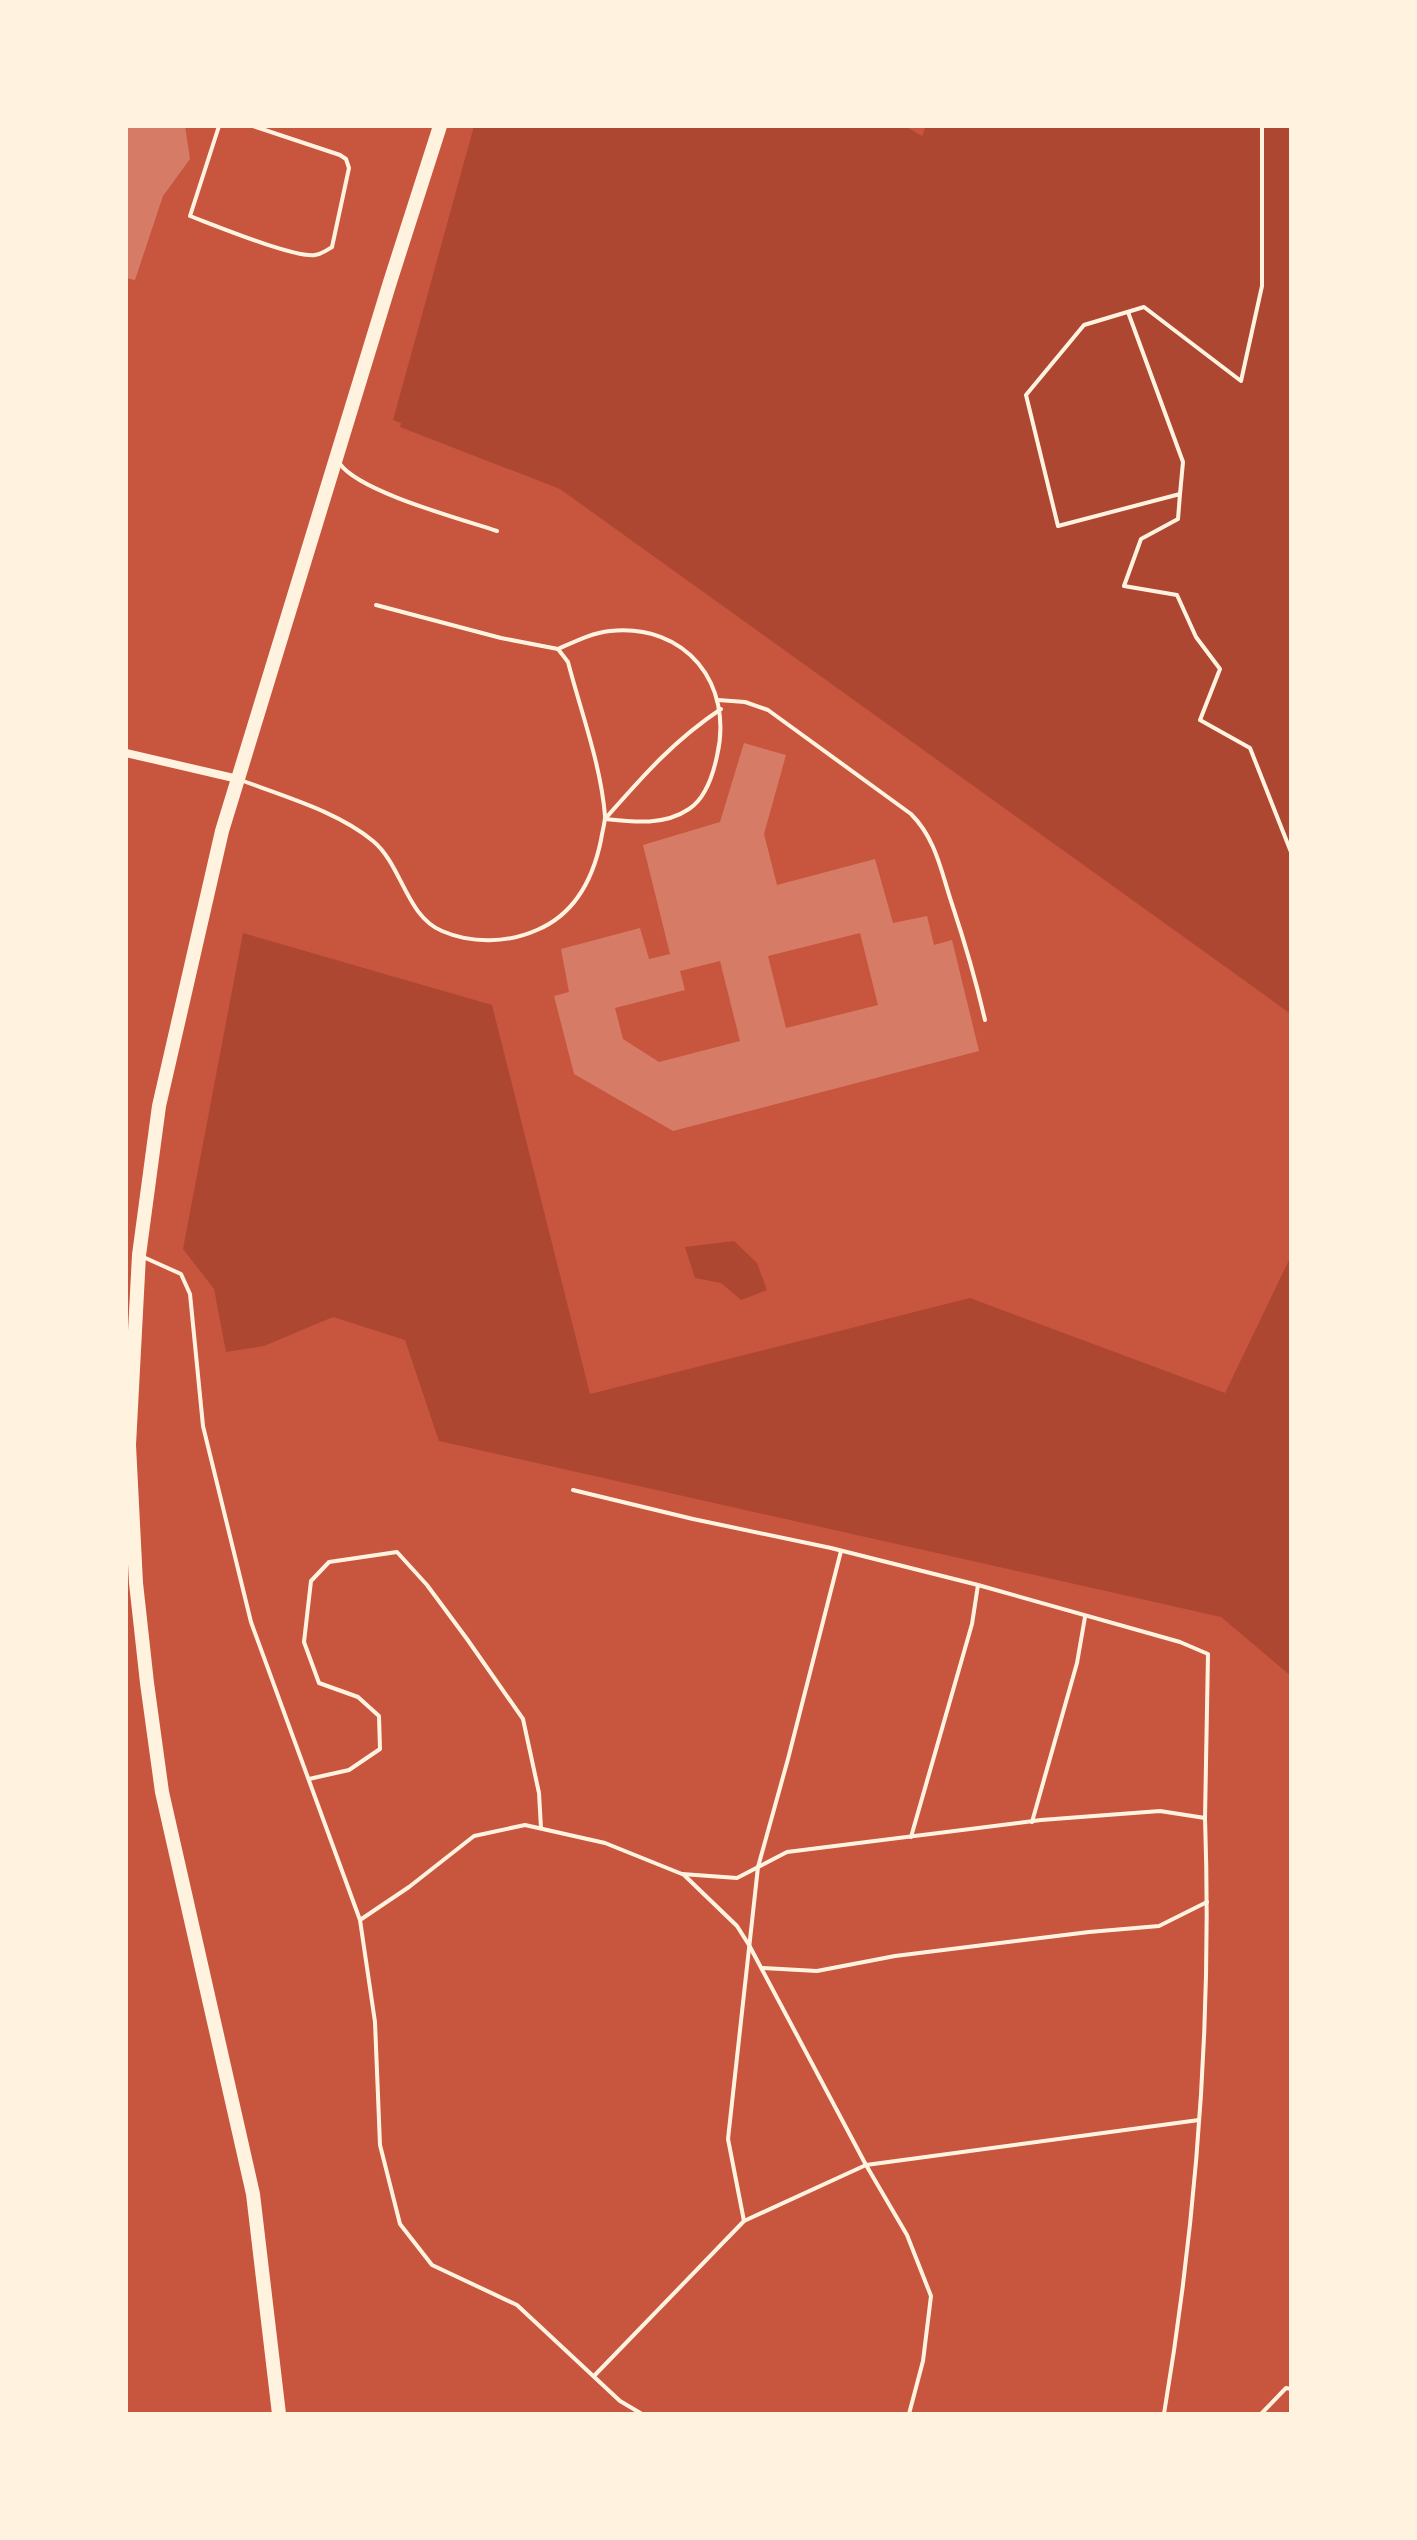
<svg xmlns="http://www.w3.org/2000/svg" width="1417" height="2540" viewBox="0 0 1417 2540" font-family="'Asap Condensed',sans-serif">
  <rect width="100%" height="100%" fill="#c8553d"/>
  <g fill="#ae4732">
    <path d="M474,126H905L922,136L926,126H1291V1014L560,489L400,427L401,423L393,420Z"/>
    <path d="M243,933L492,1005L590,1394L970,1298L1225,1393L1291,1256V1676L1221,1617L439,1441L405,1340L333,1317L264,1346L226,1352L214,1289L183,1249Z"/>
    <path d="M734,1241L757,1263L767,1290L741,1300L721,1283L695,1278L685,1247Z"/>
  </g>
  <g fill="#d67c66" fill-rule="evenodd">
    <path d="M126,126H185L190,159L163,196L135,280L126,278Z"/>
    <path d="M744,743L786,755L764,834L777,885L875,859L893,923L927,916L934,945L952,940L979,1051L673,1131L574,1074L554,996L569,992L561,949L640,928L649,959L670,954L643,845L720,822ZM860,933L878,1005L786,1028L768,956ZM720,961L740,1041L659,1062L623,1039L615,1008L685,990L680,971Z"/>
  </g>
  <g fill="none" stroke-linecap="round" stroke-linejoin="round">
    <g stroke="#fff3e0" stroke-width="4">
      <path d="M1262,126V286L1241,381L1144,307L1084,325L1026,395L1058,526L1180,494L1178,519L1141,539L1124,586L1177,595L1196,637L1220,669L1200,720L1250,748L1291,852"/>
      <path d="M1128,312L1183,462L1180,494"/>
    </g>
    <g stroke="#fff3e0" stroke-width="4">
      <path d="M219,126L190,216C214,225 294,258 315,255C322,254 326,251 332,247L349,168L346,159L340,155L253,126"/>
      <path d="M340,464C360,492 461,519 497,531"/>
      <path d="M558,649C574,642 591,633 610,631C686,623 734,684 717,756C713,775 706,798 689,809C664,826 633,822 605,819"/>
      <path d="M718,700L745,702L768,710L911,814C936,839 941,871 952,904C965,943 976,981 985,1020"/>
      <path d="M241,780C284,797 337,811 373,841C402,865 406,916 442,931C472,944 508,943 537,930C575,914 593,879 601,840C602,832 605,824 605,816C601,765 581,712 568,662L558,649L501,638L376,605"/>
      <path d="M605,819C643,776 673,741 721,709"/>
      <path d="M141,1256L181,1274L190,1294L203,1426L251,1622L360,1920L375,2022L380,2145L400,2224L432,2265L517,2305L620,2401L642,2414"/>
      <path d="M573,1490L693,1519L831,1548L978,1585L1180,1642L1208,1654L1205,1818"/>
      <path d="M309,1779L349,1770L380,1749L379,1716L358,1697L319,1683L304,1642L311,1581L329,1562L397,1552L427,1585L467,1639L523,1719L539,1793L541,1828"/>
      <path d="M1032,1822L1077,1663L1085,1617"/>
      <path d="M911,1837L972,1624L978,1585"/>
      <path d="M683,1874L737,1926L749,1945L866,2165L907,2235L931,2296L923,2361L909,2414"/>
      <path d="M360,1920L409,1887L474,1836L525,1825L605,1843L682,1874L737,1878L787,1852L1041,1820L1160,1811L1205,1818C1212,2018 1197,2217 1164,2414"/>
      <path d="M763,1968L817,1971L895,1956L1089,1932L1159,1926L1207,1902"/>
      <path d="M744,2221L728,2139L758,1867L788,1759L841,1551"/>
      <path d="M594,2376L744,2221L866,2165L1199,2120"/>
      <path d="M1261,2414L1286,2388L1291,2389"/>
    </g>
    <path stroke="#fff3e0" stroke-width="8" d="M126,753L238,779"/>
    <path stroke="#fff3e0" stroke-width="14" d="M279,2414L253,2194L162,1792L147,1683L136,1583L129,1445L139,1255L159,1106L222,831L390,282L440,126"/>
  </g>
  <rect width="1417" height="2540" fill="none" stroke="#fff3e0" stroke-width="256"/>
</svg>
